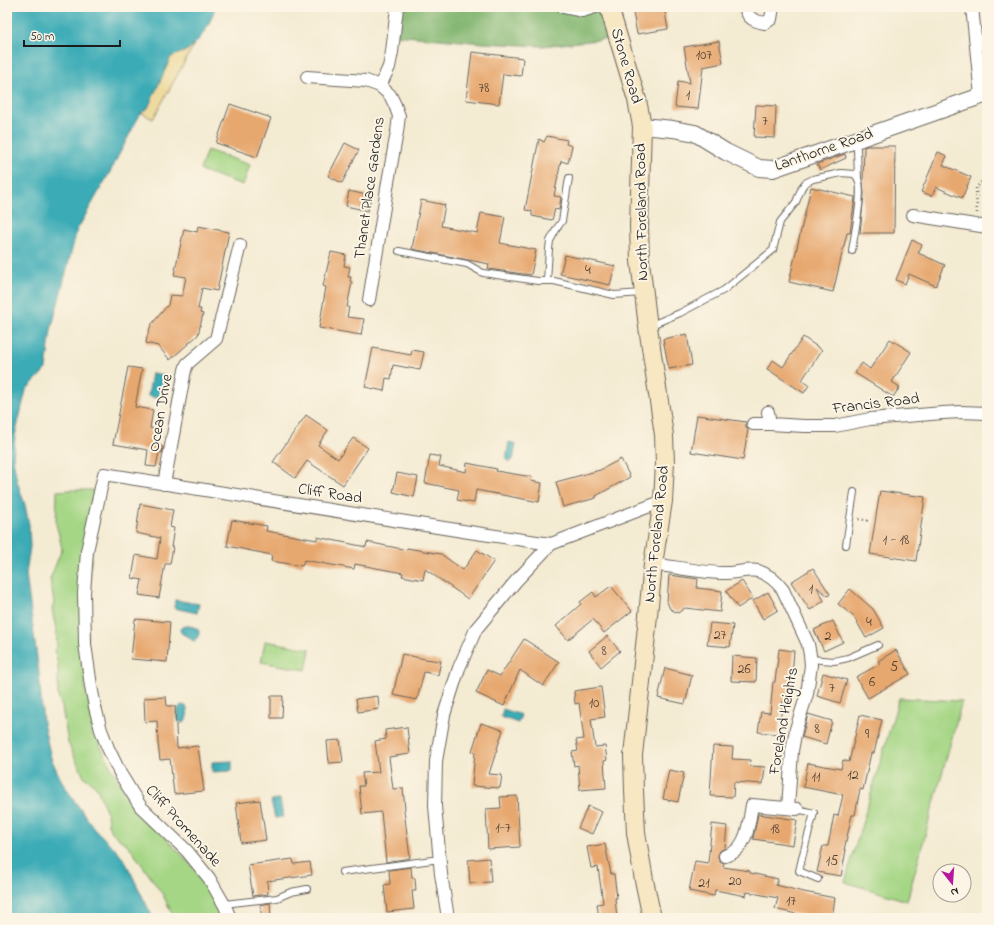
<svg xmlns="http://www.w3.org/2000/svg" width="994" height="925" viewBox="0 0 994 925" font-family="'Indie Flower',sans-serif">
  <rect width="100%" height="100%" fill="#fcf5e5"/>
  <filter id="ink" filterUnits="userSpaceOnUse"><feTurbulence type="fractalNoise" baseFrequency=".025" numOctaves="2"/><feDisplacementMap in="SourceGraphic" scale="8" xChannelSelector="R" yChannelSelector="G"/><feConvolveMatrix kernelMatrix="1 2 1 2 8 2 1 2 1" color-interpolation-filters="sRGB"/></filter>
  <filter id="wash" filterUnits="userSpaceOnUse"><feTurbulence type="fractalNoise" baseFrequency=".012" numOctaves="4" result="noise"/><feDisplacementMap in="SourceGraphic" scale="16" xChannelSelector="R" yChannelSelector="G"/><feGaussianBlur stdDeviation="0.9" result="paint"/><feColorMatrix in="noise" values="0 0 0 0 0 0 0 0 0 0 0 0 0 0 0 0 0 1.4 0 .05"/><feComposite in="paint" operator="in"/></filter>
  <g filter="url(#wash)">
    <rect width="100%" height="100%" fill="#f4ebd3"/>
    <g fill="#a5d685" stroke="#607950">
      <path d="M207,150L250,165L243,185L200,170Z"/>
      <path d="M71,490H93L94,500L85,688L93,723L101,747L123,790L135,808L165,837L204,879L213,893L223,918H174L163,895L128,845L119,839L111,831L108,824L107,813L96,786L84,777L68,743L62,707L58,696V664L54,650L57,646L56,629L52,610L54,603L50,579L62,549L59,535L56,524L57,491Z"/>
      <path d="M265,641L310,649L306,670L261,662Z"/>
      <path d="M899,698L962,701L907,901L845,882Z"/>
    </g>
    <path fill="#84b772" stroke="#506a47" d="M401,7H597L607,39L543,46L483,43L394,35Z"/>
    <path fill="#eeda9e" stroke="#857b5d" d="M151,7H215L153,119L138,111Z"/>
    <g fill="#3aabb6" stroke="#2b6469">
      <path d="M7,7H215C211,23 200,42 186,51C181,53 176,55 171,57L148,108L140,114L110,172L77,230L51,330L46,369L26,390L15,436L13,459L17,481L25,505L29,524L30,547L26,574L39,673L43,723L51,758L60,778L71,796L94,828L116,850L125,861L132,875L153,918H7Z"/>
      <path d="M152,373L164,375L159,398L148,396Z"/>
      <path d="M509,442L516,444L513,460H511L509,462L506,459Z"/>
      <path d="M175,600L199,604L197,613L174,608Z"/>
      <path d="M186,626C188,626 193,626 196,628C202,631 198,638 194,641C191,640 190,638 187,636C183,634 181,635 180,629L182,627Z"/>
      <path d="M181,705L186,706C189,711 187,719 184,723C176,724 178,715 178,709Z"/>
      <path d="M503,709L521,715L518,723L501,717Z"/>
      <path d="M232,761V771L212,772V762Z"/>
      <path d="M280,799L283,817L275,818L271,801Z"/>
    </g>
    <g id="blocks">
      <g fill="#e7a86f">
        <path d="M632,7H664L668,29L637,34Z"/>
        <path d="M719,41L723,63L703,67L698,109L675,107L678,81L690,83L684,47Z"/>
        <path d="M472,52L523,58L521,76L503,74L499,104L466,100Z"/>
        <path d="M230,104L271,118L257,157L216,143Z"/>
        <path d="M756,105L776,106L775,138L754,137Z"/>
        <path d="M547,136L567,140L566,144L572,146L568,163L561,161L554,196L561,197L559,210L555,209L552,220L532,216V211L525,210L539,139L544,142Z"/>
        <path d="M345,143L359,150L342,183L328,176Z"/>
        <path d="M867,146H895L894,233H860L864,194L863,182L864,147Z"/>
        <path d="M938,152L947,156L943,165L971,177L962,198L936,187L932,196L921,192Z"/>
        <path d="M845,154L846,158L820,170L817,164Z"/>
        <path d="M811,187L855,197L850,233H847L833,292L789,282Z"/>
        <path d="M349,191L371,196L368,211L346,206Z"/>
        <path d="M421,200L445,205L441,226L477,233L481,213L505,217L500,243L536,250L531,275L488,269L489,264L412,249Z"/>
        <path d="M198,226L229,232L217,291L202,288L198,309H201L200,313L203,314L198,335L170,360L158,346L146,343L147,337L151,325L168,305L170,295L182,296L186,277L174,275L184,229L197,232Z"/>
        <path d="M912,240L922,245L918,253L945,265L936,286L909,274L905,284L896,280Z"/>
        <path d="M331,252L346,255L344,266L350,267L348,277H351L350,281L352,282L347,307H349L347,317L364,319L361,335L319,328L326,287L323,286Z"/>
        <path d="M565,255L615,266L610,285L560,274Z"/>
        <path d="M687,334L692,365L669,369L663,339Z"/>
        <path d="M803,337L822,350L802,380L809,385L804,393L767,369L773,360L783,367Z"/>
        <path d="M890,339L911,352L892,382L900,387L893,397L855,373L862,363L870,369Z"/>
        <path d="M373,348L411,355L412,350L424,352L420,370L393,365L391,379L386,378L384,391L365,387Z"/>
        <path d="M128,367L142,369L135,407L153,410L150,428L157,429L154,443L163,447L162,453L159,452L156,467L146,466L148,450L113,444Z"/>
        <path d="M306,415L328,430L318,445L338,459L353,438L368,448L343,485L307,461L295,478L273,462Z"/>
        <path d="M697,415L746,422V427L748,429L743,460L691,452Z"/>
        <path d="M430,455L441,457L439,466L466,472L467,463L497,469L496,471L532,477L531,481L542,483L539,502L476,490L474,503L457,500L459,490L425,483Z"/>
        <path d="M621,459L630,477L596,496V498L563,507L556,482L600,470Z"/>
        <path d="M397,473L418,477L414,497L393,492Z"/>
        <path d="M880,491L925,497L916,561L870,554Z"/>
        <path d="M140,504L173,510L170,527L174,528L171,547H173L170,564H165L159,598L139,595L142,580L132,578L136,555L157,559L160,538L136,533Z"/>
        <path d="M232,520L267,526L266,531L317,540V537L366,547L367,542L407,550V548L441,554L463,570L477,550L494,561L468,599L425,569L423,580L402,576L403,573L355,564L354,569L304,560L302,566L271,561L272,555L227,546Z"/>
        <path d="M813,568L830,594L828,596L817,587L824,601L810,610L791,582Z"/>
        <path d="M669,575L698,579L697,588L722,591L720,612L685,608L678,613L670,609L667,602Z"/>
        <path d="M742,581L753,598L738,608L726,591Z"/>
        <path d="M611,586L632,611L604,633L593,619L568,640L556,626L581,604L580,602L593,592L596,597Z"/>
        <path d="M850,589L873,609L884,628L866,638L854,617L838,604Z"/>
        <path d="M768,592L778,610L763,619L753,601Z"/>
        <path d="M135,619L170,622L167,662L131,659Z"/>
        <path d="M833,621L843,642L824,651L814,630Z"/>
        <path d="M710,623L733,625L730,647L707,645Z"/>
        <path d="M607,636L620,651L601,667L589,651Z"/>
        <path d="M524,639L559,662L543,686L520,670L504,706L476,693L487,670L500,676Z"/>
        <path d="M779,649L794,651L790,701H783L778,734L758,732L761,712L770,713L773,682H775Z"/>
        <path d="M896,650L910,674L868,698L856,677L880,664L878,661Z"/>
        <path d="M402,654L425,659L441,661L438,675L424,672L417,700L393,695Z"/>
        <path d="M732,656L757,658L756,682L731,681Z"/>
        <path d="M665,668L692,675L685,704L658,698Z"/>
        <path d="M823,673L847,680L840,703L817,696Z"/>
        <path d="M601,687L605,717L591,719L595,747L605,746L607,760L604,761L606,788L580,790L578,765L574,766L572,752L578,751L576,740L584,739L579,703L575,704L574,691Z"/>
        <path d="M271,696H283L282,718H271Z"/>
        <path d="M378,696L379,709L358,712L356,699Z"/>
        <path d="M166,697L167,706H175L177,748L198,746L204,791L174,794L170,759L160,760L158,743L157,721L145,722L144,698Z"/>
        <path d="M808,714L832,721L826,744L802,737Z"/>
        <path d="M860,715L882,720L874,753H871L863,790L860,789L855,815H852L844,850H846L841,876L817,872L823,846H828L834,815L838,816L843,795L803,787L808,763L841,769L843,760L849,762Z"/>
        <path d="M481,723L503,730L489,774L502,775L500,788L472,786L475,752L472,751Z"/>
        <path d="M407,727L410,754L389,757L393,789L403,788L405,809L404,810L410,858L386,862L381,812L362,814L359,786H364L362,773L379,772L375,741L386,739L385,730Z"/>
        <path d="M340,740L343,762L329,763L327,741Z"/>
        <path d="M713,746L733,747L732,759L751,760L750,766L765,767L763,784L734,782L733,797L710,796Z"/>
        <path d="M669,770L684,773L678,802L663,799Z"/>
        <path d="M517,796L520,847L488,849L486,809L501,808L500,797Z"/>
        <path d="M260,800L266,840L241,843L236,803Z"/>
        <path d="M588,806L602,812L592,834L578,828Z"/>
        <path d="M758,814L797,820L793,845L753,839Z"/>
        <path d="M712,824L727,826L725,848L720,851L718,855V858L720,861L724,863L723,867L750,871V873L778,879L776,885L804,892L835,898L832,918H820L801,915H800L775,909L778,898L747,892L746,896L715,890L714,896L689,891L695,861L708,863Z"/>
        <path d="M605,844L611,874H614L617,898H615L617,918H599L597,904L603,903L598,867L591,868L587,847Z"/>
        <path d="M489,858L491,882L470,883L468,860Z"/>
        <path d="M293,859L294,864L310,862L312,875L267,881L268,894L253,896L248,865Z"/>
        <path d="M411,867L412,878H415L416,891H412L414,909L387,912L384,885L390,884L389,870Z"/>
        <path d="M270,903L271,918H262L260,905Z"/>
      </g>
    </g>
  </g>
  <g filter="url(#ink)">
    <use href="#blocks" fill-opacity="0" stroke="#68645c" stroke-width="1"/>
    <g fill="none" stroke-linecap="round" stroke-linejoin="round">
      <g stroke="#68645c" stroke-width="8">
        <g id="service">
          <path d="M854,142L857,149L858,179"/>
          <path d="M399,251L467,264L483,273L538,281H554L614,295L642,293"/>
          <path d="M547,281L549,249L550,241L557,228L562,221L569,178"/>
          <path d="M649,326L680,313L724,290L773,250L780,222L796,202L802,187L805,183L813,179L841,173L854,174C855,175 858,178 858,179C864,192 854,235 852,251"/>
          <path d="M846,545L854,492"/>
          <path d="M810,659L834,661L848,658L878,645"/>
          <path d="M797,809L814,813L803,854L799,871L818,879"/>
          <path d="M342,872L440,859"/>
          <path d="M224,904L277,898L291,892L307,889"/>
        </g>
      </g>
      <g stroke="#68645c" stroke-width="14">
        <g id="minor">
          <path d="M563,7L582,11L595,7"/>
          <path d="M745,7C748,19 754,21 765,23L771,19L773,7"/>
          <path d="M972,7L981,96"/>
          <path d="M307,77L366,81L380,86L390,95L395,105L399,116L397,132L388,182L369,300"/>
          <path d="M380,86L389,67L392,52L397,7"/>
          <path d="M913,215L987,227"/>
          <path d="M768,412L770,424"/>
          <path d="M753,424H770L804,426H835L870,419L943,413L961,412L987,413"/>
          <path d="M164,484L185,370L187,364L216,339L240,245"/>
          <path d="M653,564C676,567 698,572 721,573C733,574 746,569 758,571C768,574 777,582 783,590L808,644L810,655L811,665L807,694L796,729L792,751L788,808"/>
          <path d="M725,856C728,855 731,854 734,852C748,842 749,821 752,805L797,809"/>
          <path d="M230,918L225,906L209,878L187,851L141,807L132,793L121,775L108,748L101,730L95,707L91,686L85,644L84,593L87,551L104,474L469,532L551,544"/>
          <path d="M448,918L441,874L435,806L436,761L444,715L459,668L476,629L516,581L551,544L663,501"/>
        </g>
      </g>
      <g stroke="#68645c" stroke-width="18">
        <path id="tertiary" d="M642,126L673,129L695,133L726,152L759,168L773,169L981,96L987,95"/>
      </g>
      <g stroke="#68645c" stroke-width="20">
        <path id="secondary" d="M609,7L637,100L642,126L639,226L640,261L648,327L664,435L665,463L663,501L653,564L646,636L633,755L634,791L636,833L644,880L652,918"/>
      </g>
      <g stroke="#68645c" stroke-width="2.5" stroke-dasharray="1 3" stroke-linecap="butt">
        <path d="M977,213L976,188L987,176"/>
        <path d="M859,519L870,521"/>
      </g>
      <use href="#service" stroke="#fff" stroke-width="6"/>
      <use href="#minor" stroke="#fff" stroke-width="12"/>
      <use href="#tertiary" stroke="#fff" stroke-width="16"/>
      <use href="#secondary" stroke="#f8e7c3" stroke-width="18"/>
    </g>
  </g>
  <g text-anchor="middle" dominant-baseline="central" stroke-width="4" stroke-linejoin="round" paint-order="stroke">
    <g font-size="14" fill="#4f3f31">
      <text x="704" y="55">107</text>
      <text x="484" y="88">78</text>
      <text x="688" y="95">1</text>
      <text x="765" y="121">7</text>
      <text x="588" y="270">4</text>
      <text x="896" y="540">1 - 18</text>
      <text x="811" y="589">1</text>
      <text x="869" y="622">4</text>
      <text x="720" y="635">27</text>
      <text x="828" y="636">2</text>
      <text x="604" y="651">8</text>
      <text x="894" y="667">5</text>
      <text x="744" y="669">26</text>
      <text x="872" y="682">6</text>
      <text x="832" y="688">7</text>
      <text x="594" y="703">10</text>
      <text x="817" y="729">8</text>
      <text x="867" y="734">9</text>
      <text x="853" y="775">12</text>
      <text x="816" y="777">11</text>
      <text x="503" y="828">1-7</text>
      <text x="775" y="829">18</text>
      <text x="832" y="861">15</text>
      <text x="735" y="881">20</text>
      <text x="704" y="883">21</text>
      <text x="791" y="901">17</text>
    </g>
    <g font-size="16" fill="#1c1c1c" stroke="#fcf5e5">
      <text transform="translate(626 66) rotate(74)">Stone Road</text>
      <text transform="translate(824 150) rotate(-19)">Lanthorne Road</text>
      <text transform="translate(370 188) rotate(-82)">Thanet Place Gardens</text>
      <text transform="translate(642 212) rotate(-91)">North Foreland Road</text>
      <text transform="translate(876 404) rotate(-7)">Francis Road</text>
      <text transform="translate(161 413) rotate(-80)">Ocean Drive</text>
      <text transform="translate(330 494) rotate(9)">Cliff Road</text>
      <text transform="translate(657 534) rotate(-84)">North Foreland Road</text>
      <text transform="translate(784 721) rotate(-80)">Foreland Heights</text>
      <text transform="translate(183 826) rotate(48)">Cliff Promenade</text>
    </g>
  </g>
  <rect width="994" height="925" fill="none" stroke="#fcf5e5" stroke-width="24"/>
  <g transform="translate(952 883) rotate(163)"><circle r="19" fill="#fcf5e5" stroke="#a29e95"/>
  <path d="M0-3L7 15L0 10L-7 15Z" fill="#b5179e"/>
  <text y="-6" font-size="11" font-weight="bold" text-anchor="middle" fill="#1c1c1c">N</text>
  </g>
  <path d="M24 40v6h96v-6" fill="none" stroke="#1c1c1c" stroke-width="2"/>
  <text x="30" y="40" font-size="12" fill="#1c1c1c" stroke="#fcf5e5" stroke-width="3" paint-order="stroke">50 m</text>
</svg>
